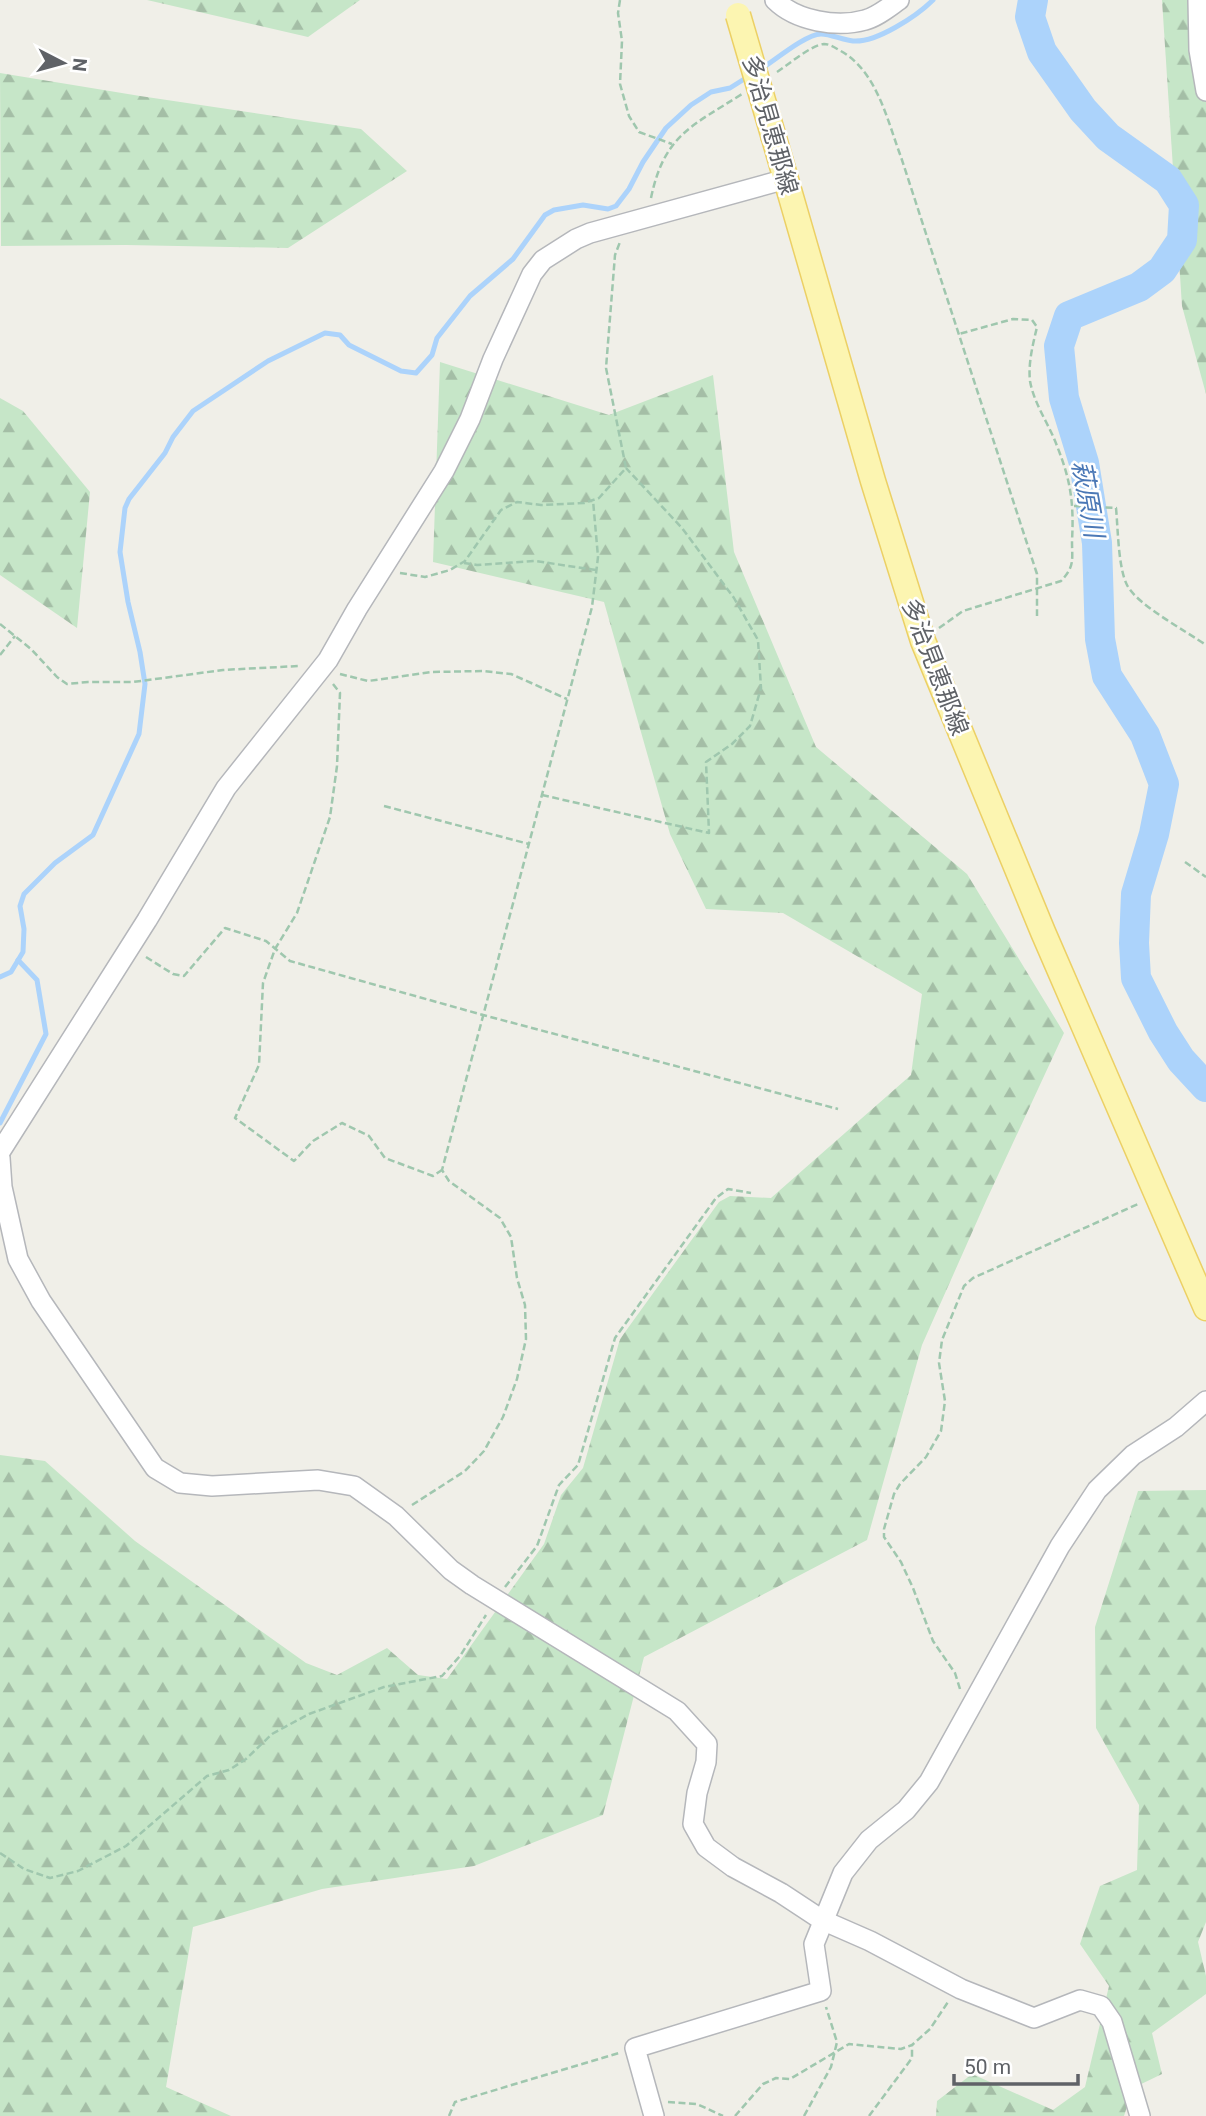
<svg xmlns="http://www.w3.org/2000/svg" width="1206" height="2116" viewBox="0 0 1206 2116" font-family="Roboto,'Noto Sans JP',sans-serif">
  <defs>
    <pattern id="forest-firs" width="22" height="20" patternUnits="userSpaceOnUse" patternTransform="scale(1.75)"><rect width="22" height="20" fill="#c6e6c8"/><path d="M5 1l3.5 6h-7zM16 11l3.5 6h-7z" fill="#a4bea6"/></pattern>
  </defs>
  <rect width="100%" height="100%" fill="#f0efe8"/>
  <g fill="url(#forest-firs)">
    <path d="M147,0H360L308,37Z"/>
    <path d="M1162,0H1206V394L1182,306Z"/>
    <path d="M0,73L140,96L361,129L407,171L288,248L126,245L1,246Z"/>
    <path d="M440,362L609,415L713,375L734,552L816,747L967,874L1064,1033L986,1201L922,1345L867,1540L644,1657L603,1815L474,1866L322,1889L193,1927L166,2087L231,2116H0V1455L45,1461L135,1541L306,1663L337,1675L387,1648L418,1675L447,1679L544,1544L561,1495L583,1468L620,1339L719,1202L730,1196L771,1198L911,1075L922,994L783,913L706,909L670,834L604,602L433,562Z"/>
    <path d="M0,398L23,411L90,492L77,628L0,575Z"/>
    <path d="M1206,1490V1922L1198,1942L1206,1976V1994L1152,2033L1162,2074L1133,2088L1124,2116H936L937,2101L972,2074L1053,2110L1085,2087L1109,1986L1080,1944L1100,1886L1137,1870L1139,1805L1096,1728L1095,1627L1138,1491Z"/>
  </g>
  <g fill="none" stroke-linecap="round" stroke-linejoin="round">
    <g stroke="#acd3fb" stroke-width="5">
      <path d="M761,69C774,61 806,34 821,34C831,34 842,40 853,41C876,43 917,16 933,0"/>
      <path d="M0,977L11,972L23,952L24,929L20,906L24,894L55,863L93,835L139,734L145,684L140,652L128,602L120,552L125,508L129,499L165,453L173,437L193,411L268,361L325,333L340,335L349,345L401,371L416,373L432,355L437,338L470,296L513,259L545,215L554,210L583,205L608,209L616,206L629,189L643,162L666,128L691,105L711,92L730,88L749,76"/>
      <path d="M0,1123L46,1034L37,980L18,960"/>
    </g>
    <path stroke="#acd3fb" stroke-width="30" d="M1033,0L1030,17L1042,52L1083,110L1108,137L1168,180L1184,205L1182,240L1162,270L1139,287L1069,316L1059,346L1064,398L1084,463L1097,543L1100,639L1107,676L1145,735L1164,784L1154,834L1136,894L1134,943L1136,978L1163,1032L1181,1060L1206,1087"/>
    <g stroke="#b5b7bb" stroke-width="22">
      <g id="minor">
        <path d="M775,0C796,21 837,28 865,20C877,17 889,7 899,0"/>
        <path d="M1198,0L1199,50L1206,91"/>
        <path d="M0,1152L147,920L226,788L328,660L357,609L444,471L470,419L493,359L532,274L543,260L576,239L590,233L786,179"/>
        <path d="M0,1158L2,1187L18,1259L41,1301L155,1468L180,1483L212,1486L318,1480L354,1486L396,1516L451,1570L472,1585L677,1711L707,1744L706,1762L697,1793L693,1824L706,1847L733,1867L781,1893L822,1920L870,1941L961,1989L1034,2018L1080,2000L1101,2006L1112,2022L1140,2116"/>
        <path d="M654,2116L635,2048L821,1991L814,1944L843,1873L869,1840L906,1810L929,1782L1060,1546L1097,1490L1133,1455L1176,1427L1206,1401"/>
      </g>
    </g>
    <g stroke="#ecd065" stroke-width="27">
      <path id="major" d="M774,138L873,481L923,641L1043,932L1206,1308"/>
    </g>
    <g stroke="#9fc7ae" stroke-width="2.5" stroke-dasharray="7 3.5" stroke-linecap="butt">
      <path d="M620,0L618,13L622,41L620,84L629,116L639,132L672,144"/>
      <path d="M777,72C788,65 811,45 824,44C829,44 834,47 839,50C877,70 887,120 901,157L1037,574V616"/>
      <path d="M651,198C664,135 692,126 742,94"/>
      <path d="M1074,506L1116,508C1118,528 1118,567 1127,585C1137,605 1186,631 1206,645"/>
      <path d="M464,563L477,565L535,561L596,570"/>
      <path d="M400,573L425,577L450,570L465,561L501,510L517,502L541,505L584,503L599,498L626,468L606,368L615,255L620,242"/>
      <path d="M0,624L31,649L57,677L67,684L88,682H133L223,670L298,666"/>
      <path d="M939,628L963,611L1061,581C1075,566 1072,560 1072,541C1074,504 1071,481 1057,446C1049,424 1034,404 1030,381C1028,363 1033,344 1037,327L1032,320L1013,319L959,334"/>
      <path d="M0,655L15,636"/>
      <path d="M340,674L368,681L432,672L482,671L511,674L567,699"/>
      <path d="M333,684L340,693L337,766L330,817L297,913L275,949L263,983L259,1065L235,1118L294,1161L313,1141L342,1123L369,1136L385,1158L433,1176L442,1170"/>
      <path d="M542,795L709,833L706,762L732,744L750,726L761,688L758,640L734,598L682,528L626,468"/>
      <path d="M384,806L529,844"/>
      <path d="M1185,862L1206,877"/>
      <path d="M146,957L173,974L184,976L225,928L266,941L290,961L483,1015L838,1109"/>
      <path d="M412,1505L465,1471L484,1451L503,1417L517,1379L526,1339L525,1305L517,1278L511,1237L500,1218L449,1181L442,1170L592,607L598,557L593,500"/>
      <path d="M505,1587L537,1546L559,1485L578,1465L615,1338L716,1198L728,1189L751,1193"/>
      <path d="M960,1689L955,1673L933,1641L913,1588L901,1562L884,1537V1529L894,1494L900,1484L926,1457L941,1431L945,1401L939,1363L942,1340L964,1286L973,1278L1138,1204"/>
      <path d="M0,1853L24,1869L50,1878L78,1871L126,1846L207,1776L229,1770L246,1759L272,1734L309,1714L384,1687L442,1676L460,1656L486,1615"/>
      <path d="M668,2102L697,2104L723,2116"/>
      <path d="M449,2116L455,2102L619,2053"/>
      <path d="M735,2116L763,2084L776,2078L790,2079L849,2044L901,2049L912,2045L930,2029L948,2002"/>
      <path d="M804,2116L831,2067L837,2042L826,2007"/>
      <path d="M869,2116L912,2058V2045"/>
    </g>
    <use href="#minor" stroke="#fff" stroke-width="19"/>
    <use href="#major" stroke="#fcf5b1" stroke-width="24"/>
    <g stroke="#ecd065" stroke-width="27" stroke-linecap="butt">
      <path id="major-bridge" d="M738,15L774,138"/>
    </g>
    <use href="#major-bridge" stroke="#fcf5b1" stroke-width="24"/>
  </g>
  <g text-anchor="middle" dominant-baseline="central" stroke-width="5" stroke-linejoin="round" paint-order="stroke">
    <g font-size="24" fill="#5f6267" stroke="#fff">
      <text transform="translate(770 125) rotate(74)">多治見恵那線</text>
      <text transform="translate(935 667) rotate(69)">多治見恵那線</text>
    </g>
    <g font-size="26" font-style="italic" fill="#4b78b6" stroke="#fff">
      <text transform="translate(1088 499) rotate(80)">萩原川</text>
    </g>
  </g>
  <g transform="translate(63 63) rotate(96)" stroke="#ffffff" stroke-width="5" paint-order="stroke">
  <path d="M0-5L12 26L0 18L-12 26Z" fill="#5f6267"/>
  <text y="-10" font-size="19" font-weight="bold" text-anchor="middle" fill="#5f6267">N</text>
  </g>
  <path d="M954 2074v10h124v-10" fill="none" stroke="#5f6267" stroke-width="3.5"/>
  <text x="964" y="2074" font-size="21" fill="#5f6267" stroke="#ffffff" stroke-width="5" paint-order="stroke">50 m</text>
</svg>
